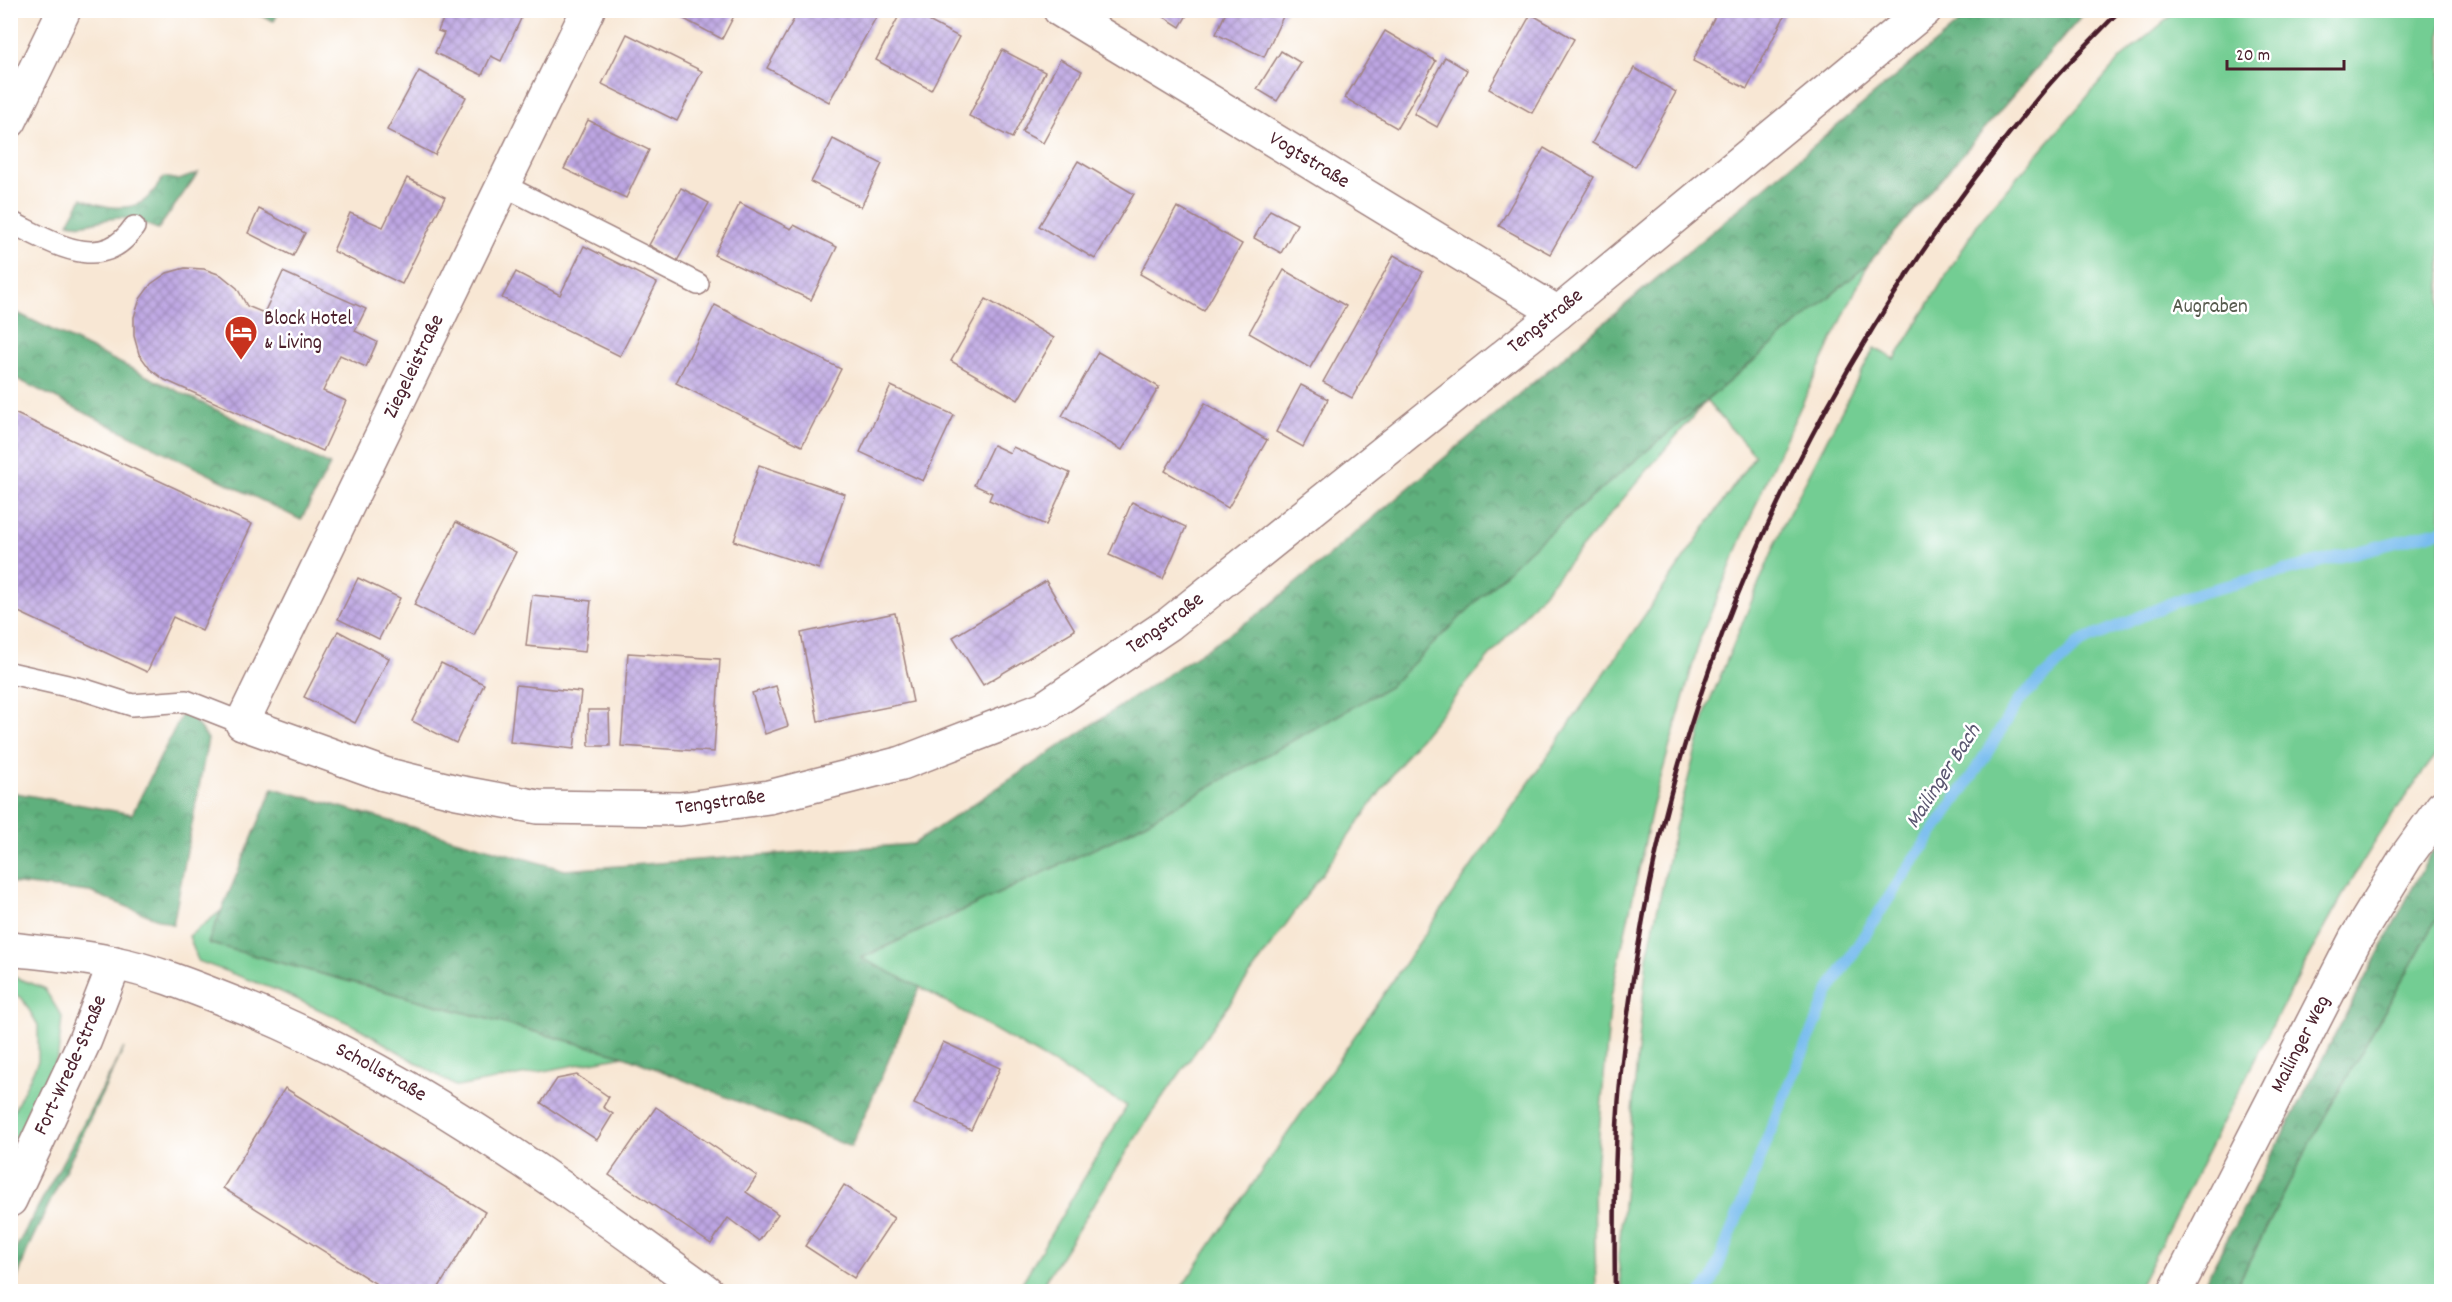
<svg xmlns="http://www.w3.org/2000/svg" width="2452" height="1302" viewBox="0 0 2452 1302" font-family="Dekko,sans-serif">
  <defs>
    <pattern id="forest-crowns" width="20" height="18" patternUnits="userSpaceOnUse" patternTransform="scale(1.5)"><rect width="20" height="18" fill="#5eb07d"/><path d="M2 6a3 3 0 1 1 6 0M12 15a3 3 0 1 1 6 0" fill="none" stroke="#508f67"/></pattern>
    <pattern id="building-cross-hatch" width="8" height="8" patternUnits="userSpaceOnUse" patternTransform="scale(1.5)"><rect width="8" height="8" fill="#bda6e3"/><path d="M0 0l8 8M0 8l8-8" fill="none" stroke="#9c87b8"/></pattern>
  </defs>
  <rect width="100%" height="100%" fill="#fff"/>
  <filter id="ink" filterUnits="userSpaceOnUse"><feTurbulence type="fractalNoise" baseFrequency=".0167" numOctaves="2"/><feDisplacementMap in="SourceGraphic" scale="12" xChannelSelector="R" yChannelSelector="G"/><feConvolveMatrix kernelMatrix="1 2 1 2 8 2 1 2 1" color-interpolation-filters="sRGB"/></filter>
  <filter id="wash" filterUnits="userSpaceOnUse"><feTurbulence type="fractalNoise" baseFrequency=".008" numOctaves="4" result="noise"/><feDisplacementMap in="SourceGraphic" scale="24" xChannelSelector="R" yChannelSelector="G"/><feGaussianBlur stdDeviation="1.35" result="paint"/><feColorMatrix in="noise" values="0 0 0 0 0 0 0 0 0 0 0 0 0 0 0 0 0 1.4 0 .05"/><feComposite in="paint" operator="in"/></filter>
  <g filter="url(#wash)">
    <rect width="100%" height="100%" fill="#f8e7d4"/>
    <g fill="#73cd93" stroke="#5e765f" stroke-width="1.5">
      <path d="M2177,11H2441V749C2372,835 2320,934 2269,1032C2225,1118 2180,1205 2137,1291H1622L1618,1258L1647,957L1675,828L1707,708L1785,521L1874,348L1895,359L1980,220L2121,58Z"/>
      <path d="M1868,264L1768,476L1700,639L1652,809L1611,997L1594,1191L1596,1291H1179L1755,455L1706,401L1410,750L1149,1117L1039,1291H1017L1127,1106L920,987L860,959L1121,836L1389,687L1528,551Z"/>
      <path d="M221,911L208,943L624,1056L457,1087L357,1027L279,991L198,961L189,936Z"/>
      <path d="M2441,912V1291L2234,1292L2312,1139Z"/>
      <path d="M11,976L44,988L62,1017L58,1056L11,1159L10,1119L38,1061V1025L22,998L11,993Z"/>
    </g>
    <g fill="url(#forest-crowns)" stroke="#546854" stroke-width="1.5">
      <path d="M250,11H279L274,21Z"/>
      <path d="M1973,11H2086L1868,264L1528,551L1389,687L1121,836L861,958L920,987L851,1147L624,1056L208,943L273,788L565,870L913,844L1263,611Z"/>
      <path d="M198,173L158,229C146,225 132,218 120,218C102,218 85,228 68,223L82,198C98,206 121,211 138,204C149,200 157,186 164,177L179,180Z"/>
      <path d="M11,310L330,465L301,520L11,376Z"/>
      <path d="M185,708L208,739L173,925L90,892L11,883L10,792L132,814Z"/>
      <path d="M2441,842V912L2312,1139L2234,1291H2200L2430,855Z"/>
      <path d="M124,1048L28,1248L13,1291H11V1257Z"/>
    </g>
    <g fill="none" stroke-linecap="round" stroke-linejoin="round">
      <path stroke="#79bdef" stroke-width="12" d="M1702,1292L1712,1281L1785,1094L1831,987L1907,870L1978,767L2019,700L2081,642L2188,596L2442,530"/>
    </g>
    <g id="blocks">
      <g fill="url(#building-cross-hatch)">
        <path d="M447,10H525L501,61L491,56L482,75L435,53L444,33L438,31Z"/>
        <path d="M667,10H737L722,39Z"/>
        <path d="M799,10H880L829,102L767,68Z"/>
        <path d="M902,10H908L959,37L931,90L876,60Z"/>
        <path d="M1153,10H1190L1180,27Z"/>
        <path d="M1227,10H1286L1264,57L1216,34Z"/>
        <path d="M1718,10H1780L1786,13L1747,89L1693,61Z"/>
        <path d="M1531,14L1574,39L1532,113L1489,89Z"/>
        <path d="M1385,31L1436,61L1397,128L1345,98Z"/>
        <path d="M627,34L702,71L677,121L602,84Z"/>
        <path d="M1002,50L1045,72L1012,138L969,116Z"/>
        <path d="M1281,51L1301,63L1277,101L1257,89Z"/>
        <path d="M1445,57L1467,70L1437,127L1414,114Z"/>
        <path d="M1060,59L1082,71L1043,143L1022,132Z"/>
        <path d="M1634,68L1676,92L1635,167L1592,143Z"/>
        <path d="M419,71L466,97L435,155L387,130Z"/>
        <path d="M588,120L649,150L626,198L564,169Z"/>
        <path d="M833,139L882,164L861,207L811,182Z"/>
        <path d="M1544,148L1594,177L1550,254L1499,226Z"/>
        <path d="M1078,161L1134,194L1095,259L1039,226Z"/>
        <path d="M407,178L445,197L402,284L333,251L350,213L383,227Z"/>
        <path d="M681,188L709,203L677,261L649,245Z"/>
        <path d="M740,203L791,229L794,225L837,247L811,300L714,255Z"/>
        <path d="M1177,207L1242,244L1204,311L1140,274Z"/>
        <path d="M259,209L305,233L293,256L248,233Z"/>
        <path d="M1270,210L1297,224L1281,253L1254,238Z"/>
        <path d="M584,246L657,283L620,356L502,298L516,272L560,295Z"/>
        <path d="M1394,255L1423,272L1352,398L1323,382Z"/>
        <path d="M185,268L204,269L221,275L237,288L247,306L264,313L283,272L366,309L355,331L377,342L366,367L340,355L323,391L346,401L323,451L165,380L150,369L139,354L134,336V317L140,299L151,284L167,273Z"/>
        <path d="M1284,270L1346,306L1310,368L1249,333Z"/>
        <path d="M986,299L1054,338L1018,400L951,361Z"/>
        <path d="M715,305L841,369L802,446L676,383Z"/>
        <path d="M1098,352L1159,387L1122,450L1062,416Z"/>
        <path d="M1301,385L1328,399L1303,447L1276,432Z"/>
        <path d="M891,386L954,415L923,481L860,452Z"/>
        <path d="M1205,403L1267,440L1228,508L1165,471Z"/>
        <path d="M10,411L252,524L202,631L173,617L147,672L10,608Z"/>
        <path d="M993,445L1010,453L1013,447L1070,473L1046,525L989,500L992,493L974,485Z"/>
        <path d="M759,465L845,494L819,569L734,541Z"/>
        <path d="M1132,502L1186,527L1163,579L1109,555Z"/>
        <path d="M456,522L516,552L474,635L414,605Z"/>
        <path d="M358,578L400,598L379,639L338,619Z"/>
        <path d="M1046,581L1075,630L983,685L953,637Z"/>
        <path d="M532,595L591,601L585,652L526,646Z"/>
        <path d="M895,613L913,702L818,721L801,633Z"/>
        <path d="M338,631L389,658L355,723L304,697Z"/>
        <path d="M628,653L720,659L714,752L621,746Z"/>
        <path d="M441,663L484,684L456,743L412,721Z"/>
        <path d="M516,685L581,692L574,749L510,742Z"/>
        <path d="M776,686L788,726L765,734L752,693Z"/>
        <path d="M588,710H609L610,746H589Z"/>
        <path d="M943,1042L1000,1068L971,1130L914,1104Z"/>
        <path d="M577,1075L609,1097L603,1107L613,1114L597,1140L541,1103L557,1079Z"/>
        <path d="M285,1088L485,1212L436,1292H389L223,1188Z"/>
        <path d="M656,1107L757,1176L746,1192L778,1214L759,1241L728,1218L711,1244L609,1175Z"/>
        <path d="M844,1185L894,1218L854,1278L805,1246Z"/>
      </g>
    </g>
  </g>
  <g filter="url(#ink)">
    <use href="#blocks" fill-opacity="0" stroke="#a18380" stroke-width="1.5"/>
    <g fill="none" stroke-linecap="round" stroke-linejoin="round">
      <g stroke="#a18380" stroke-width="24">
        <g id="service">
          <path d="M503,185L698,284"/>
          <path d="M10,222C51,241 101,276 134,227"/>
          <path d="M10,673L85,690L132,705L186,701L242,723"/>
        </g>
      </g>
      <g stroke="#a18380" stroke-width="36">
        <g id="minor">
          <path id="s1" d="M588,10L242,723L384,774L457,792L538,807L680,809L769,797L902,763L1044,708L1169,624L1558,313L1925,10"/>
          <path id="s2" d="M1060,10L1558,313"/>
          <path d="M10,121L64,10"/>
          <path id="s3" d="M10,949C45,953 81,956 114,963C154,971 193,987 231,1002C406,1070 556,1182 707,1292"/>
          <path id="s4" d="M10,1200L85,1040L115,963"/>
          <path id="s5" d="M2175,1292L2355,940L2406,857L2442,807"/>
        </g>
      </g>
      <use href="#service" stroke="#fff" stroke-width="21"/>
      <use href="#minor" stroke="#fff" stroke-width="33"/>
      <path stroke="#4a1f2b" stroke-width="4.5" d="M1615,1292C1614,1209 1614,1125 1624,1043C1636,949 1652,855 1679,764C1750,517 1878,290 2042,93C2066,64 2094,38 2120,10"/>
    </g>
  </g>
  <defs>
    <g id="hotel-pin" transform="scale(1.725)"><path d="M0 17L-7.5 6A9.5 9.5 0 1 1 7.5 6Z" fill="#c8321e" stroke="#fff"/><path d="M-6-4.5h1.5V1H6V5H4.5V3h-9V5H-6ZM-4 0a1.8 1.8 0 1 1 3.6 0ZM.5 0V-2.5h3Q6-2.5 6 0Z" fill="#fff"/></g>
  </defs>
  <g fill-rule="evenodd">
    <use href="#hotel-pin" x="241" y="332"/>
  </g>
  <g text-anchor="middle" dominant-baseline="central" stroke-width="5" stroke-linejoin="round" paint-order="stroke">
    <g font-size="21" fill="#4a1f2b" stroke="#fff">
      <text stroke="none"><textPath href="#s2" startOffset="291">Vogtstraße</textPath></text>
      <text stroke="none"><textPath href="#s1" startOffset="2256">Tengstraße</textPath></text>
      <text transform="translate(415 367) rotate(-64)">Ziegeleistraße</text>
      <text stroke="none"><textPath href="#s1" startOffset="1770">Tengstraße</textPath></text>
      <text stroke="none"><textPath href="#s1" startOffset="1284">Tengstraße</textPath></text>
      <text stroke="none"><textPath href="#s5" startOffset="278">Mailinger Weg</textPath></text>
      <text stroke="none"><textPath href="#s4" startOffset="148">Fort-Wrede-Straße</textPath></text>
      <text stroke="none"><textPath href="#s3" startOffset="394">Schollstraße</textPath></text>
    </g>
    <g font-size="21" fill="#585c4f" stroke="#fff">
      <text x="2210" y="308">Augraben</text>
    </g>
    <g font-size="21" fill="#4a1f2b" stroke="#fff" text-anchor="start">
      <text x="264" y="320">Block Hotel<tspan x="264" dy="24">&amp; Living</tspan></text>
    </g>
    <g font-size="22" font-style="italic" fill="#5a5670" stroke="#fff">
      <text transform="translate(1944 777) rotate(-57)">Mailinger Bach</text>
    </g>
  </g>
  <rect width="2452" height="1302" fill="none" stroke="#fff" stroke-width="36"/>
  <path d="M2227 60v9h117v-9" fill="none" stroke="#4a1f2b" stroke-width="3"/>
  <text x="2236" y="60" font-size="18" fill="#4a1f2b" stroke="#ffffff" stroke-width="4.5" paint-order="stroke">20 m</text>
</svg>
